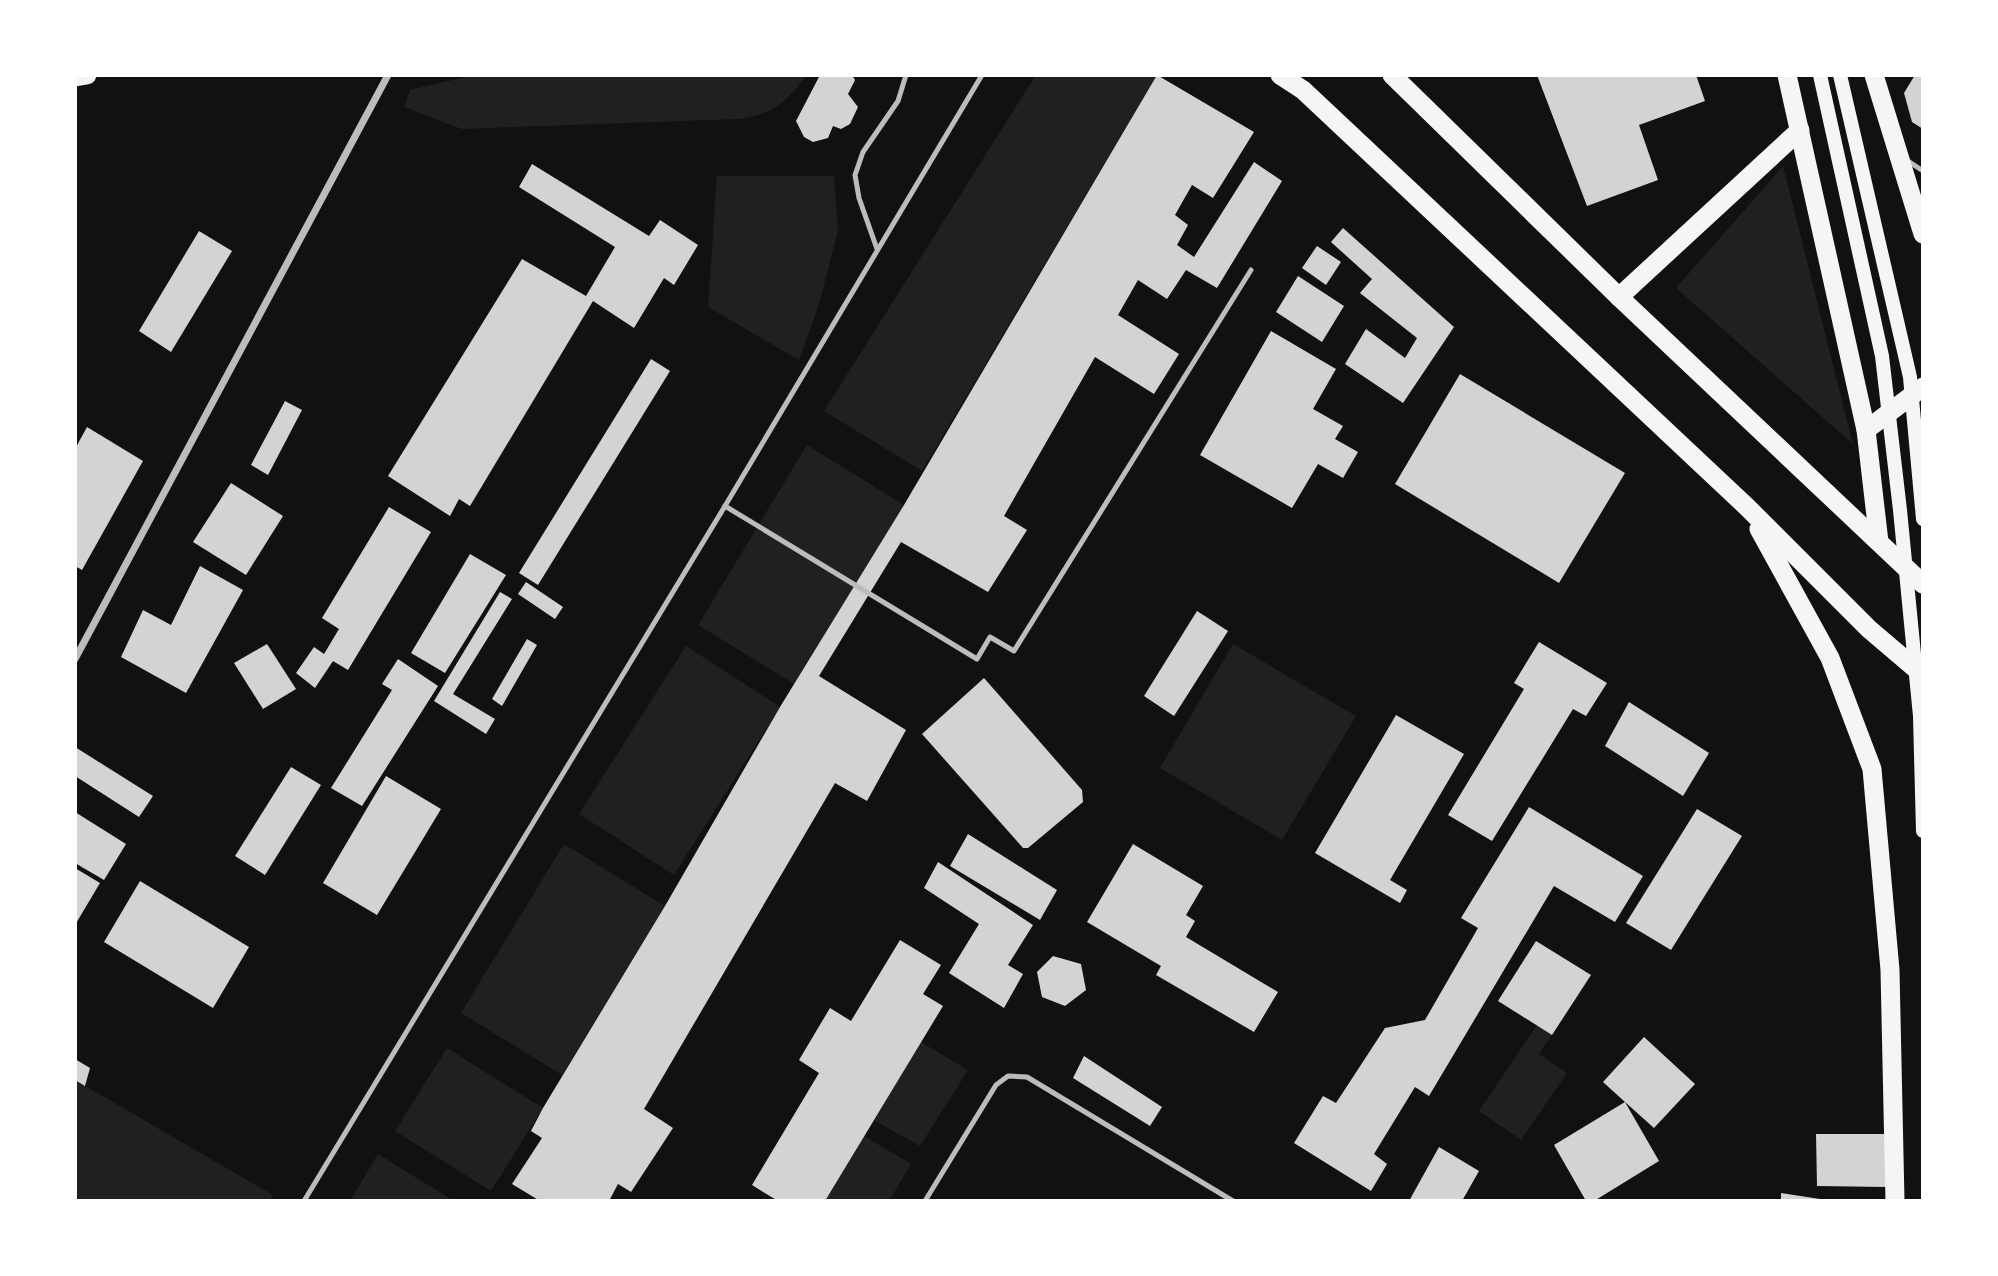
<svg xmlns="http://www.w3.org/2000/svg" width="1998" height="1276" viewBox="0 0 1998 1276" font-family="'Crimson Pro',serif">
  <rect width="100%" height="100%" fill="#111"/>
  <g fill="#202020">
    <path d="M474,75H807C785,103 773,114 738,119L462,129L404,107L410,90Z"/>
    <path d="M1044,75H1157L922,471L824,411L1034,78Z"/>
    <path d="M1783,166L1853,444L1676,288Z"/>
    <path d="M717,176H834L838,231L819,304L799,360L708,307Z"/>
    <path d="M807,445L904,505L794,684L698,625Z"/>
    <path d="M1233,644L1356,716L1282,840L1160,768Z"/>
    <path d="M686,646L780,707L674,875L579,814Z"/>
    <path d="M564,844L665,906L562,1075L461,1013Z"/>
    <path d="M1537,1025L1552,1035L1539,1054L1567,1073L1521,1140L1479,1111Z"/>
    <path d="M921,1042L968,1070L920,1146L874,1120Z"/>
    <path d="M447,1048L543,1108L491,1191L395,1131Z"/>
    <path d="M75,1080L273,1195L270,1201H75Z"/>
    <path d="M864,1136L911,1164L889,1201H825Z"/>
    <path d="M378,1154L454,1201H350Z"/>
  </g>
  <g fill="#d3d3d3">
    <path d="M820,75H852L855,80L848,94L858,107L850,124L841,129L833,126L828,138L813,142L804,137L796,121Z"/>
    <path d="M1157,75L1254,132L1213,198L1192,185L1175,215L1188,225L1177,245L1194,257L1254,162L1282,181L1217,288L1186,270L1167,299L1138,280L1118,315L1179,354L1154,394L1095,357L1004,516L1027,530L988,592L901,542L819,676L906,730L867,801L835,783L644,1109L673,1128L631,1192L618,1184L609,1201H540L512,1184L542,1138L531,1131L543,1108L665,906L780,707L904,505Z"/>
    <path d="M1537,75H1696L1705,101L1639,125L1658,180L1587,206Z"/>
    <path d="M1915,75H1923V129L1912,122L1904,93Z"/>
    <path d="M532,164L649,236L660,220L698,245L674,285L664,278L634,328L593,301L470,506L459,499L450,516L388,476L522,259L586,296L615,247L519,187Z"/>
    <path d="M1343,228L1454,327L1403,403L1345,364L1366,329L1405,358L1417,338L1360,293L1372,279L1331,242Z"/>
    <path d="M199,231L232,251L171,352L139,331Z"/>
    <path d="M1317,246L1341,262L1326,285L1302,268Z"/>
    <path d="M1298,276L1344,306L1322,342L1276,312Z"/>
    <path d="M1271,331L1336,369L1313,409L1343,426L1335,439L1358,452L1343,478L1318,464L1292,508L1200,455Z"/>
    <path d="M651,359L670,371L538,585L519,573Z"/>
    <path d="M1460,374L1625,473L1559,583L1395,484Z"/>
    <path d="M285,401L302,410L268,475L251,465Z"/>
    <path d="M87,427L143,461L82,570L75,566V449Z"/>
    <path d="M231,483L283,516L246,575L193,542Z"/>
    <path d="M389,507L431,532L348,670L333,661L315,688L296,673L314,647L324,654L339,629L322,618Z"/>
    <path d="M470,554L506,575L445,673L411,653Z"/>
    <path d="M200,566L243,590L186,693L121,657L143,610L171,625Z"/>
    <path d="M526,582L563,607L555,619L518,594Z"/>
    <path d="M500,592L512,599L453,694L495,719L486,734L434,701Z"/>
    <path d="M1197,611L1228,631L1174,716L1144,696Z"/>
    <path d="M527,639L537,645L502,706L492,699Z"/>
    <path d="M1539,642L1607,683L1586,716L1573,709L1492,841L1448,815L1524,689L1514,683Z"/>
    <path d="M267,644L296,689L263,709L234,663Z"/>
    <path d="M398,659L438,686L362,806L331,788L392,690L382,684Z"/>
    <path d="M984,678L1082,790L1083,802L1028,848H1023L922,734Z"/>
    <path d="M1629,702L1709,753L1683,796L1605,746Z"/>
    <path d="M1396,715L1464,754L1390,880L1407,890L1400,903L1315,853Z"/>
    <path d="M75,747L153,796L139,817L75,776Z"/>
    <path d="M291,767L321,785L265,875L235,856Z"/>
    <path d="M386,776L441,809L377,915L323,883Z"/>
    <path d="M1529,807L1643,876L1615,922L1554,886L1429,1096L1415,1087L1374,1154L1387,1164L1371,1191L1294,1143L1323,1096L1336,1103L1385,1028L1425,1020L1478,928L1461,918Z"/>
    <path d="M1697,809L1742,836L1671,950L1626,923Z"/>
    <path d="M75,812L126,844L104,880L75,863Z"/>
    <path d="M968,834L1057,890L1040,920L950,866Z"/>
    <path d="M1133,844L1203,886L1186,915L1195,921L1186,937L1278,992L1254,1032L1156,975L1161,966L1087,922Z"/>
    <path d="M938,862L1033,925L1008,965L1023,974L1004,1008L949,973L979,924L924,888Z"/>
    <path d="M75,868L100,883L75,925Z"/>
    <path d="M140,881L249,947L213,1008L104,942Z"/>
    <path d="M900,940L941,965L923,994L943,1006L825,1201H778L752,1185L819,1073L799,1060L830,1008L851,1021Z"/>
    <path d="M1536,941L1591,975L1552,1035L1498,1001Z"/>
    <path d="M1053,956L1081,964L1086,990L1065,1006L1042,997L1037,972Z"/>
    <path d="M1644,1037L1695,1084L1654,1128L1625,1102L1659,1161L1594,1201H1586L1554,1145L1625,1102L1603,1082Z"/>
    <path d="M1084,1056L1162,1107L1150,1126L1073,1078Z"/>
    <path d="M75,1059L90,1068L85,1086L75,1080Z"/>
    <path d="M1816,1134H1886V1187L1817,1186Z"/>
    <path d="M1439,1147L1479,1171L1462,1201H1409Z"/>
    <path d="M1781,1193L1820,1199V1201H1781Z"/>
  </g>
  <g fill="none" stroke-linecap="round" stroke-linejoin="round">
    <g stroke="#bcbcbc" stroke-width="5">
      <path d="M1908,161L1923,171"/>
      <path d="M877,249L859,198L855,175L863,152L898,101L906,75"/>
      <path d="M725,506L977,659L990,637L1014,651L1251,270"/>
      <path d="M304,1201L725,506L982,75"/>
      <path d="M925,1201L996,1085L1008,1076L1027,1077L1233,1201"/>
    </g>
    <path stroke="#bcbcbc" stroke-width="7" d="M75,659L388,75"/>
    <g stroke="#f5f5f5" stroke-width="14">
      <path d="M1820,75L1882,356L1900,510L1920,716L1923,831"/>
      <path d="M1840,75L1910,377L1923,519"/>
    </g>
    <g stroke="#f5f5f5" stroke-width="19">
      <path d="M1280,75L1303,90L1748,508L1869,629L1923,675"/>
      <path d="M1392,75L1619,297L1923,584"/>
      <path d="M1787,75L1866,430L1879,542"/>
      <path d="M1874,75L1923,234"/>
      <path d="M75,77L87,75"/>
      <path d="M1619,297L1800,130"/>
      <path d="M1866,430L1923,387"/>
      <path d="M1759,529L1830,658L1872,769L1890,970L1895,1201"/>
    </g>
  </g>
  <rect width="1998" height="1276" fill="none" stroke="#ffffff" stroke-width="154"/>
</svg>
